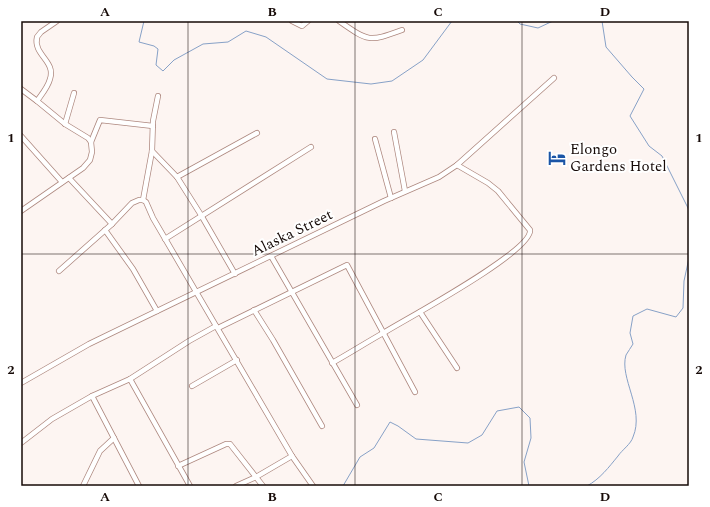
<svg xmlns="http://www.w3.org/2000/svg" width="710" height="507" viewBox="0 0 710 507" font-family="Spectral,serif">
  <rect width="100%" height="100%" fill="#fdf5f2"/>
  <g fill="none" stroke-linecap="round" stroke-linejoin="round">
    <g stroke="#87a1c7" stroke-width="1">
      <path d="M144,21L139,42L154,46L158,49L156,65L163,71L174,60L203,44L228,42L246,31L266,37L327,79L371,84L392,81L423,60L452,21"/>
      <path d="M517,21L520,24L538,28L553,21"/>
      <path d="M602,21L606,47L632,77L644,89L630,116L649,146L662,156L689,210"/>
      <path d="M343,486L360,457L374,448L390,422L398,426L416,439L468,443L482,435L497,411L519,407L530,418L531,438L524,462L529,486"/>
      <path d="M587,486C600,479 609,467 618,456C622,450 631,444 633,437C645,409 619,378 626,355C628,351 631,348 633,344L630,333L633,316L647,309L676,317L683,308L684,281L689,258"/>
    </g>
    <g stroke="#ae887f" stroke-width="6">
      <g id="street">
        <path d="M292,21L302,26L308,21"/>
        <path d="M339,21C369,42 369,42 402,30"/>
        <path d="M21,89L37,101L65,124L88,138L91,142L92,152L90,160L83,168L21,211"/>
        <path d="M37,101C42,94 48,87 50,79C56,61 33,55 37,37L41,32L57,21"/>
        <path d="M65,124L74,93"/>
        <path d="M394,132L405,191"/>
        <path d="M21,136L62,182"/>
        <path d="M375,139L391,198"/>
        <path d="M91,142L100,120L153,126"/>
        <path d="M152,151L177,177L201,215L235,274"/>
        <path d="M177,177L257,133"/>
        <path d="M69,178L112,224"/>
        <path d="M143,200L146,202L153,218L292,456L313,486"/>
        <path d="M143,200L152,151L153,121L158,96"/>
        <path d="M105,230L133,269L157,311"/>
        <path d="M165,239L311,147"/>
        <path d="M271,256L357,405"/>
        <path d="M59,271L112,224L132,203L139,200H143"/>
        <path d="M254,310L273,340L322,426"/>
        <path d="M420,312L457,368"/>
        <path d="M218,328L347,265L415,392"/>
        <path d="M332,363C350,353 367,342 385,332C406,319 533,251 530,230L498,191L488,183L457,165"/>
        <path d="M21,383L89,344L384,201L439,177L457,165L554,78"/>
        <path d="M192,386L237,360"/>
        <path d="M92,396L130,379"/>
        <path d="M21,443L52,419L92,396L139,486"/>
        <path d="M178,466L226,444H230L263,486"/>
        <path d="M83,486L100,451L114,438"/>
        <path d="M190,486L130,379L189,341L216,326"/>
        <path d="M236,486L256,477L292,456"/>
      </g>
    </g>
    <use href="#street" stroke="#fff" stroke-width="4.5"/>
  </g>
  <path fill="none" stroke="#160a07" stroke-width="1" stroke-opacity="0.55" d="M188,21V486M355,21V486M522,21V486M21,254H689"/>
  <defs>
    <g id="hotel-bare" transform="scale(1.38)"><path d="M-6-4.5h1.5V1H6V5H4.5V3h-9V5H-6ZM-4 0a1.8 1.8 0 1 1 3.6 0ZM.5 0V-2.5h3Q6-2.5 6 0Z" fill="#1b55a6" stroke="#fff" stroke-width="2.5" paint-order="stroke"/></g>
  </defs>
  <g fill-rule="evenodd">
    <use href="#hotel-bare" x="557" y="158"/>
  </g>
  <g text-anchor="middle" dominant-baseline="central" stroke-width="4" stroke-linejoin="round" paint-order="stroke">
    <g font-size="15" fill="#160a07" stroke="#fff" text-anchor="start">
      <text x="570" y="149">Elongo<tspan x="570" dy="17">Gardens Hotel</tspan></text>
    </g>
    <g font-size="15" fill="#160a07" stroke="#fff">
      <text transform="translate(292 233) rotate(-26)">Alaska Street</text>
    </g>
  </g>
  <rect width="710" height="507" fill="none" stroke="#ffffff" stroke-width="44"/>
  <rect x="22" y="22" width="666" height="463" fill="none" stroke="#160a07" stroke-width="1.5"/>
  <g font-size="13" text-anchor="middle" font-weight="bold" fill="#160a07">
    <text x="105" y="16">A</text>
    <text x="272" y="16">B</text>
    <text x="438" y="16">C</text>
    <text x="605" y="16">D</text>
    <text x="11" y="142">1</text>
    <text x="699" y="142">1</text>
    <text x="11" y="374">2</text>
    <text x="699" y="374">2</text>
    <text x="105" y="501">A</text>
    <text x="272" y="501">B</text>
    <text x="438" y="501">C</text>
    <text x="605" y="501">D</text>
  </g>
</svg>
